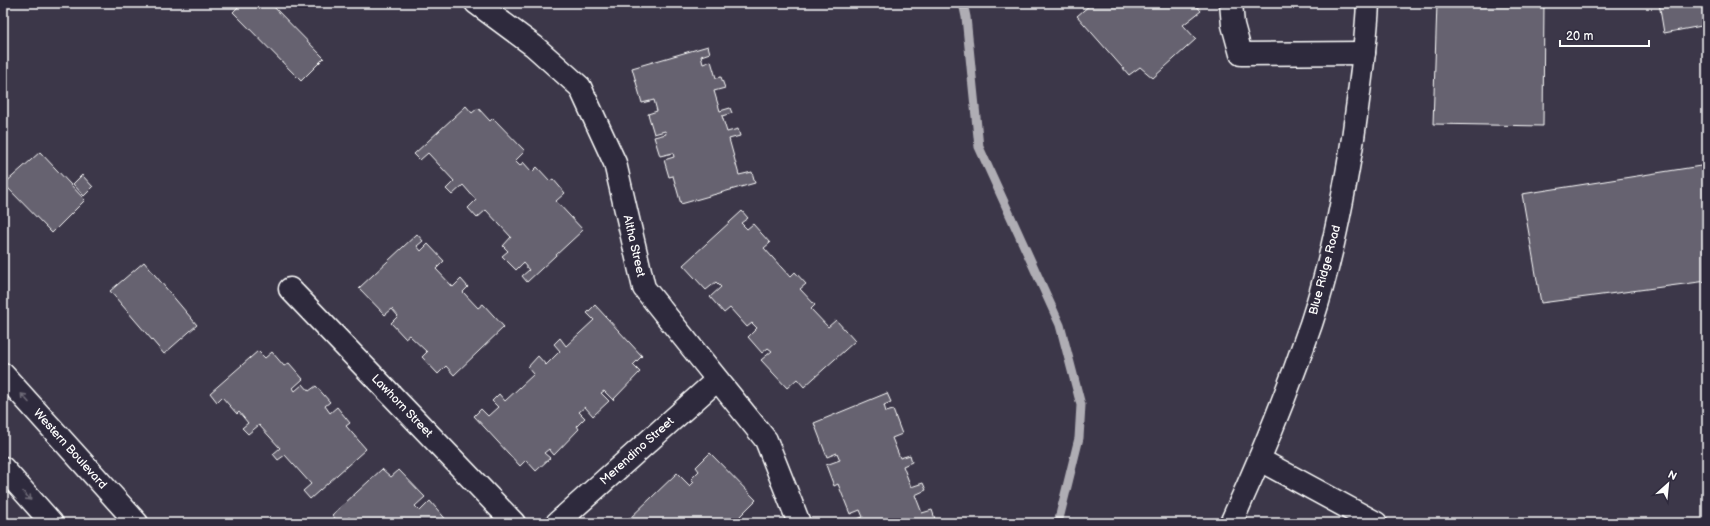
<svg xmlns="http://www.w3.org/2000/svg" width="1710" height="526" viewBox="0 0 1710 526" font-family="'Balsamiq Sans',sans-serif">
  <rect width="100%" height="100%" fill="#3c3749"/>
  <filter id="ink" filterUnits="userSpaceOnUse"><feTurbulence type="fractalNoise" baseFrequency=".025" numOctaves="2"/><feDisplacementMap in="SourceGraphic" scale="8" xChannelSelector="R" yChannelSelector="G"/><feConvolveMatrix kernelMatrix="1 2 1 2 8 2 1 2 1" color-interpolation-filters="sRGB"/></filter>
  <g filter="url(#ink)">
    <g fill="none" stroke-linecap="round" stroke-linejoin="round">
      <path stroke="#afadb4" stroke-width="9" d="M963,3L966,17L979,147L1060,325L1081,405L1079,438L1058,523"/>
    </g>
    <g fill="#666270" stroke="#fff">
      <path d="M242,3H270L324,58L301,81L233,12Z"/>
      <path d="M1089,3H1194L1201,11L1183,25L1196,39L1153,78L1140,67L1129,75L1077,16L1090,5Z"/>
      <path d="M1437,3H1544L1543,126L1433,124Z"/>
      <path d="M1659,3H1707V25L1664,33Z"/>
      <path d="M708,46L710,53L701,56L703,64L711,61L716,78L721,77L725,88L714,91L720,111L730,108L732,113L722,116L727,132L738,129L740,136L729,139L739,175L752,172L755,183L681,204L673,176L669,177L664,160L674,157L673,153L660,156L654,137L666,134L665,131L654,134L648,114L657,111L654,100L642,103L632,68Z"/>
      <path d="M466,106L472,113L478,108L490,121L493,118L525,151L515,161L520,166L523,162L532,172L537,167L550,181L553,179L565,193L556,201L583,230L527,282L522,276L529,270L523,263L516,270L502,256L508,251L503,246L511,237L486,210L477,218L468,208L476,200L463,185L452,195L446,189L454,181L428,153L420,160L414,154Z"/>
      <path d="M40,152L85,200L52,233L4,184Z"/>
      <path d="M1707,165V281L1541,303L1522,194Z"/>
      <path d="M82,175L93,187L84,196L73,184Z"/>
      <path d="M742,211L748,218L741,223L747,229L753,224L770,243L764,248L790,277L795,272L806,284L800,289L815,305L811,309L828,327L836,320L855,341L804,387L797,379L787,388L761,360L772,351L768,348L762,353L748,337L757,328L752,323L747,327L730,308L724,313L710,297L721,287L716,282L706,290L683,265Z"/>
      <path d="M417,234L423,241L417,246L421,251L428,244L444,261L436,269L453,287L461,279L468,287L463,292L478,308L483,304L504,327L454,375L446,366L438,374L422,357L427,352L409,335L405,338L391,323L398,316L392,309L385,315L359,288Z"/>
      <path d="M144,262L197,325L164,354L110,291Z"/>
      <path d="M595,305L642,356L633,365L640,372L613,400L604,391L601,393L609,401L593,416L585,407L579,412L585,418L577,426L579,429L554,455L549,449L544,453L550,458L536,471L526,460L520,466L474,416L481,409L488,416L498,407L492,401L499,394L505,401L534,374L528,367L538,356L546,365L560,351L554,344L560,338L566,346L594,320L587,313Z"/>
      <path d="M258,351L265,358L272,352L284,366L289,363L303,379L293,388L295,391L303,384L309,391L316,386L330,402L325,406L330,413L337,407L350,423L346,426L366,449L310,499L303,491L311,484L285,455L278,460L273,454L280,448L259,425L248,434L242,428L248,423L239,412L237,414L222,397L217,402L210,393Z"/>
      <path d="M887,393L891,402L884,405L886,412L893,410L902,434L892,438L900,458L910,455L912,462L903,466L911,487L923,483L926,490L915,495L922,513L932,510L935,519L928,521L929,523H852L851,521L863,517L860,510L850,514L838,484L834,486L826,465L840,460L837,453L827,457L814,423Z"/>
      <path d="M710,453L756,500L740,516L744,523H629L627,521L677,473L690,486L694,482L691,479L699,471L696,467Z"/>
      <path d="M382,469L391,477L399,470L425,497L415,506L420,511L430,501L449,523H354L349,517L343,523H339L332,515Z"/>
    </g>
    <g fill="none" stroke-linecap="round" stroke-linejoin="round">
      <g stroke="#fff" stroke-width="25">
        <g id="street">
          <path d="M476,3L534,46L580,87L615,163L644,288L766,440L799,523"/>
          <path d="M1231,3L1233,25L1241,54L1364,53"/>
          <path d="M290,289L514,523"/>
          <path d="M1260,460L1376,523"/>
          <path d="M557,523L717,380"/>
        </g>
      </g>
      <g stroke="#fff" stroke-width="25">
        <g id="primary">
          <path d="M3,374L137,523"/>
          <path d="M3,468L52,523"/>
          <path d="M1231,523C1261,458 1288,391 1311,324C1331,264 1343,201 1353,138C1359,93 1366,48 1368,3"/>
        </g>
      </g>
      <use href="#street" stroke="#2f2a3d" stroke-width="22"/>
      <use href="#primary" stroke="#2f2a3d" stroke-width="22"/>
    </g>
    <defs><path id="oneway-shaft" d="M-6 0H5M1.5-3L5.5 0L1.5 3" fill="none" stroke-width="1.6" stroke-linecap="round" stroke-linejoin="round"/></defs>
    <g stroke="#6d6a77">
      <use href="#oneway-shaft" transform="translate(25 398) rotate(-132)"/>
      <use href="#oneway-shaft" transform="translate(27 496) rotate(48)"/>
    </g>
  </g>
  <g text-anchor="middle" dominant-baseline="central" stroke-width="3" stroke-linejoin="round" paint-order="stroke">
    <g font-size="12" fill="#fff" stroke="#2f2a3d">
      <text transform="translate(634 246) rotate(77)">Altha Street</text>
      <text transform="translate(1325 270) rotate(-75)">Blue Ridge Road</text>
      <text transform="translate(402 406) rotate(46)">Lawhorn Street</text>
      <text transform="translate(70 449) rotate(48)">Western Boulevard</text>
      <text transform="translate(637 451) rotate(-42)">Merendino Street</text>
    </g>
  </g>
  <rect width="1710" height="526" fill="none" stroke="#2f2a3d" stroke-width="16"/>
  <rect x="8" y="8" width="1694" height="510" fill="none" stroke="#fff" stroke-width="1.5" filter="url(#ink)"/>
  <g transform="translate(1668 484) rotate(27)" stroke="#2f2a3d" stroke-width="3" paint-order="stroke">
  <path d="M0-3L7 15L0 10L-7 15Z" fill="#ffffff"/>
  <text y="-6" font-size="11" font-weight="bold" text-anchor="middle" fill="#ffffff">N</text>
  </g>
  <path d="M1560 40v6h89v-6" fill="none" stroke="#ffffff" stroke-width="2"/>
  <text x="1566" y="40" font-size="12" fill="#ffffff" stroke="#2f2a3d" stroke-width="3" paint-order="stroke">20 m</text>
</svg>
